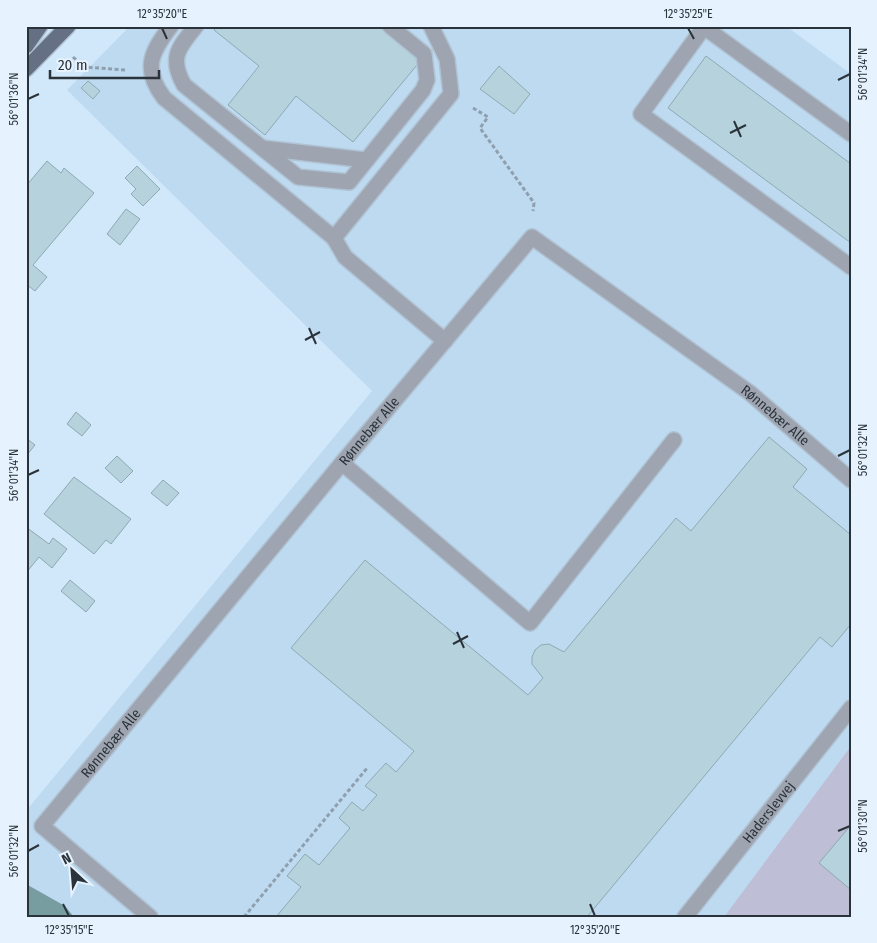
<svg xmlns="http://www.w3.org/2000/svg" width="877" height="943" viewBox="0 0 877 943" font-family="'Fira Sans Condensed',sans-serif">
  <rect width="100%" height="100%" fill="#d1e7fa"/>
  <path fill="#bedaf0" d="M130,26H786L851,74V917H26V811L372,391L67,90Z"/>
  <path fill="#bebfd6" d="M851,746V917H724Z"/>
  <path fill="#789da0" d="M26,884L65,906L74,917H26Z"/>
  <g fill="#b6d2dd" stroke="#8da9b3">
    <path d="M218,26H382L422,59L353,142L296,96L265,135L228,105L259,66L214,30Z"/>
    <path d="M706,56L851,164V243L668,108Z"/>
    <path d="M499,66L530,94L514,114L480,89Z"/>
    <path d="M88,81L100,91L93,99L81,88Z"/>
    <path d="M47,161L61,173L64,168L94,193L33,265L47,277L35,291L26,284V186Z"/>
    <path d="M137,166L160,189L143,206L131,194L136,189L125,178Z"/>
    <path d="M126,209L140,219L120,245L107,234Z"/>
    <path d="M76,412L91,425L82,436L67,424Z"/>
    <path d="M769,437L807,469L793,487L851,535V624L832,647L820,637L587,917H276L301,887L287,876L305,854L319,865L350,828L339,818L352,802L363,811L377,795L365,786L386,763L396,772L414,751L291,648L365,560L528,695L543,678L532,664V657L535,650L541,645L549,644L564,652L676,518L691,531Z"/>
    <path d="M26,438L35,445L26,456Z"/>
    <path d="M117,456L133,471L121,483L105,468Z"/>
    <path d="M74,477L131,519L111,544L106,540L94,554L44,514Z"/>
    <path d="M163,480L179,493L167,506L151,493Z"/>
    <path d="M26,527L49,544L53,538L67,549L52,568L39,557L26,573Z"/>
    <path d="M70,580L95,601L86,612L61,591Z"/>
    <path d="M851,825V890L819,863Z"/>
  </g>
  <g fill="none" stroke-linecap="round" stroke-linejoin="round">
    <g stroke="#b0c3d4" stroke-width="18">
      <g id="lane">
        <path d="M171,26C151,52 142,69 164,98L334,238L451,94L447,59L431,26"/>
        <path d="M196,26C178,48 169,58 184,85L298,177L349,182L423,90L427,80L424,54L390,26"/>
        <path d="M851,134L704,27L641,114L851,267"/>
        <path d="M262,148L366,160"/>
        <path d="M334,238L345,257L445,341"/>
        <path d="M342,463L530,623L674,440"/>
        <path id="s1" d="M150,917L42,826L342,463L532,237L750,393L851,480"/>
      </g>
    </g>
    <g stroke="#b0c3d4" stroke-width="18">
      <g id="street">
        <path id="s2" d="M685,917L851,708"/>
      </g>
    </g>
    <g stroke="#b0c3d4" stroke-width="18">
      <g id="primary">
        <path d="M26,46L40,26"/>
        <path d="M26,69L68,26"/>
      </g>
    </g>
    <g stroke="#8f9fae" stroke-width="3" stroke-dasharray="4 2.5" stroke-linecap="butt">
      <path d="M73,57L84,67L125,70"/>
      <path d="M473,108L488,117L480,128L534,203L533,211"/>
      <path d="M244,917L368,767"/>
    </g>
    <use href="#lane" stroke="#9ea5b1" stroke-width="15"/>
    <use href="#street" stroke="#9ea5b1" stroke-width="15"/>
    <use href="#primary" stroke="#657085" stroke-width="15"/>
  </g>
  <path fill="none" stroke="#2b333a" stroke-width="2" d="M162,28L167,39M688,28L694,39M838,80L850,74M28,99L39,94M734,121L741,137M730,133L746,125M309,328L316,344M305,340L320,332M838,456L850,450M28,475L39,470M457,632L464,648M453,644L468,636M838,831L850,826M28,851L39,845M63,904L69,916M590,904L595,916"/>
  <g text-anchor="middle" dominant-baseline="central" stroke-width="5" stroke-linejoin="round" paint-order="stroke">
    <g font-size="14" fill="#2b333a" stroke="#e6f3fe">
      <text stroke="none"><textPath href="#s1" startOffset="1209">Rønnebær Alle</textPath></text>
      <text stroke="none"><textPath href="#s1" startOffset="654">Rønnebær Alle</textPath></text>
      <text stroke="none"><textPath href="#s1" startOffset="249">Rønnebær Alle</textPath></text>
      <text stroke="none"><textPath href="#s2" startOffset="134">Haderslevvej</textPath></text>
    </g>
  </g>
  <rect width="877" height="943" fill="none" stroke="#e6f3fe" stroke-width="55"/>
  <g transform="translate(72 870) rotate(334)" stroke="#e6f3fe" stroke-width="4" paint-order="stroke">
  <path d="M0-4L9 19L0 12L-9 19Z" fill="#2b333a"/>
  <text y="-8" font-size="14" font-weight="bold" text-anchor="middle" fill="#2b333a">N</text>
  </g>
  <path d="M50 70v8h109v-8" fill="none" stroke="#2b333a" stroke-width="2.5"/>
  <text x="58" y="70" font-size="15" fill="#2b333a" stroke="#e6f3fe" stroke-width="4" paint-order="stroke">20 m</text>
  <rect x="28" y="28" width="822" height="888" fill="none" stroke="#2b333a" stroke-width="2"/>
  <g font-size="12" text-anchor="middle" fill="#2b333a">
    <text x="162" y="18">12°35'20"E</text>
    <text x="688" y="18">12°35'25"E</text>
    <text transform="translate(863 74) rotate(-90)" y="4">56°01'34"N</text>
    <text transform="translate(14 99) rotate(-90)" y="4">56°01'36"N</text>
    <text transform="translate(863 450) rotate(-90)" y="4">56°01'32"N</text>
    <text transform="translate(14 475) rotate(-90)" y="4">56°01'34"N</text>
    <text transform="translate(863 826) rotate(-90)" y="4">56°01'30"N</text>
    <text transform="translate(14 851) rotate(-90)" y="4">56°01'32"N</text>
    <text x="69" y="934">12°35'15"E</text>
    <text x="595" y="934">12°35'20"E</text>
  </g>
</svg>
